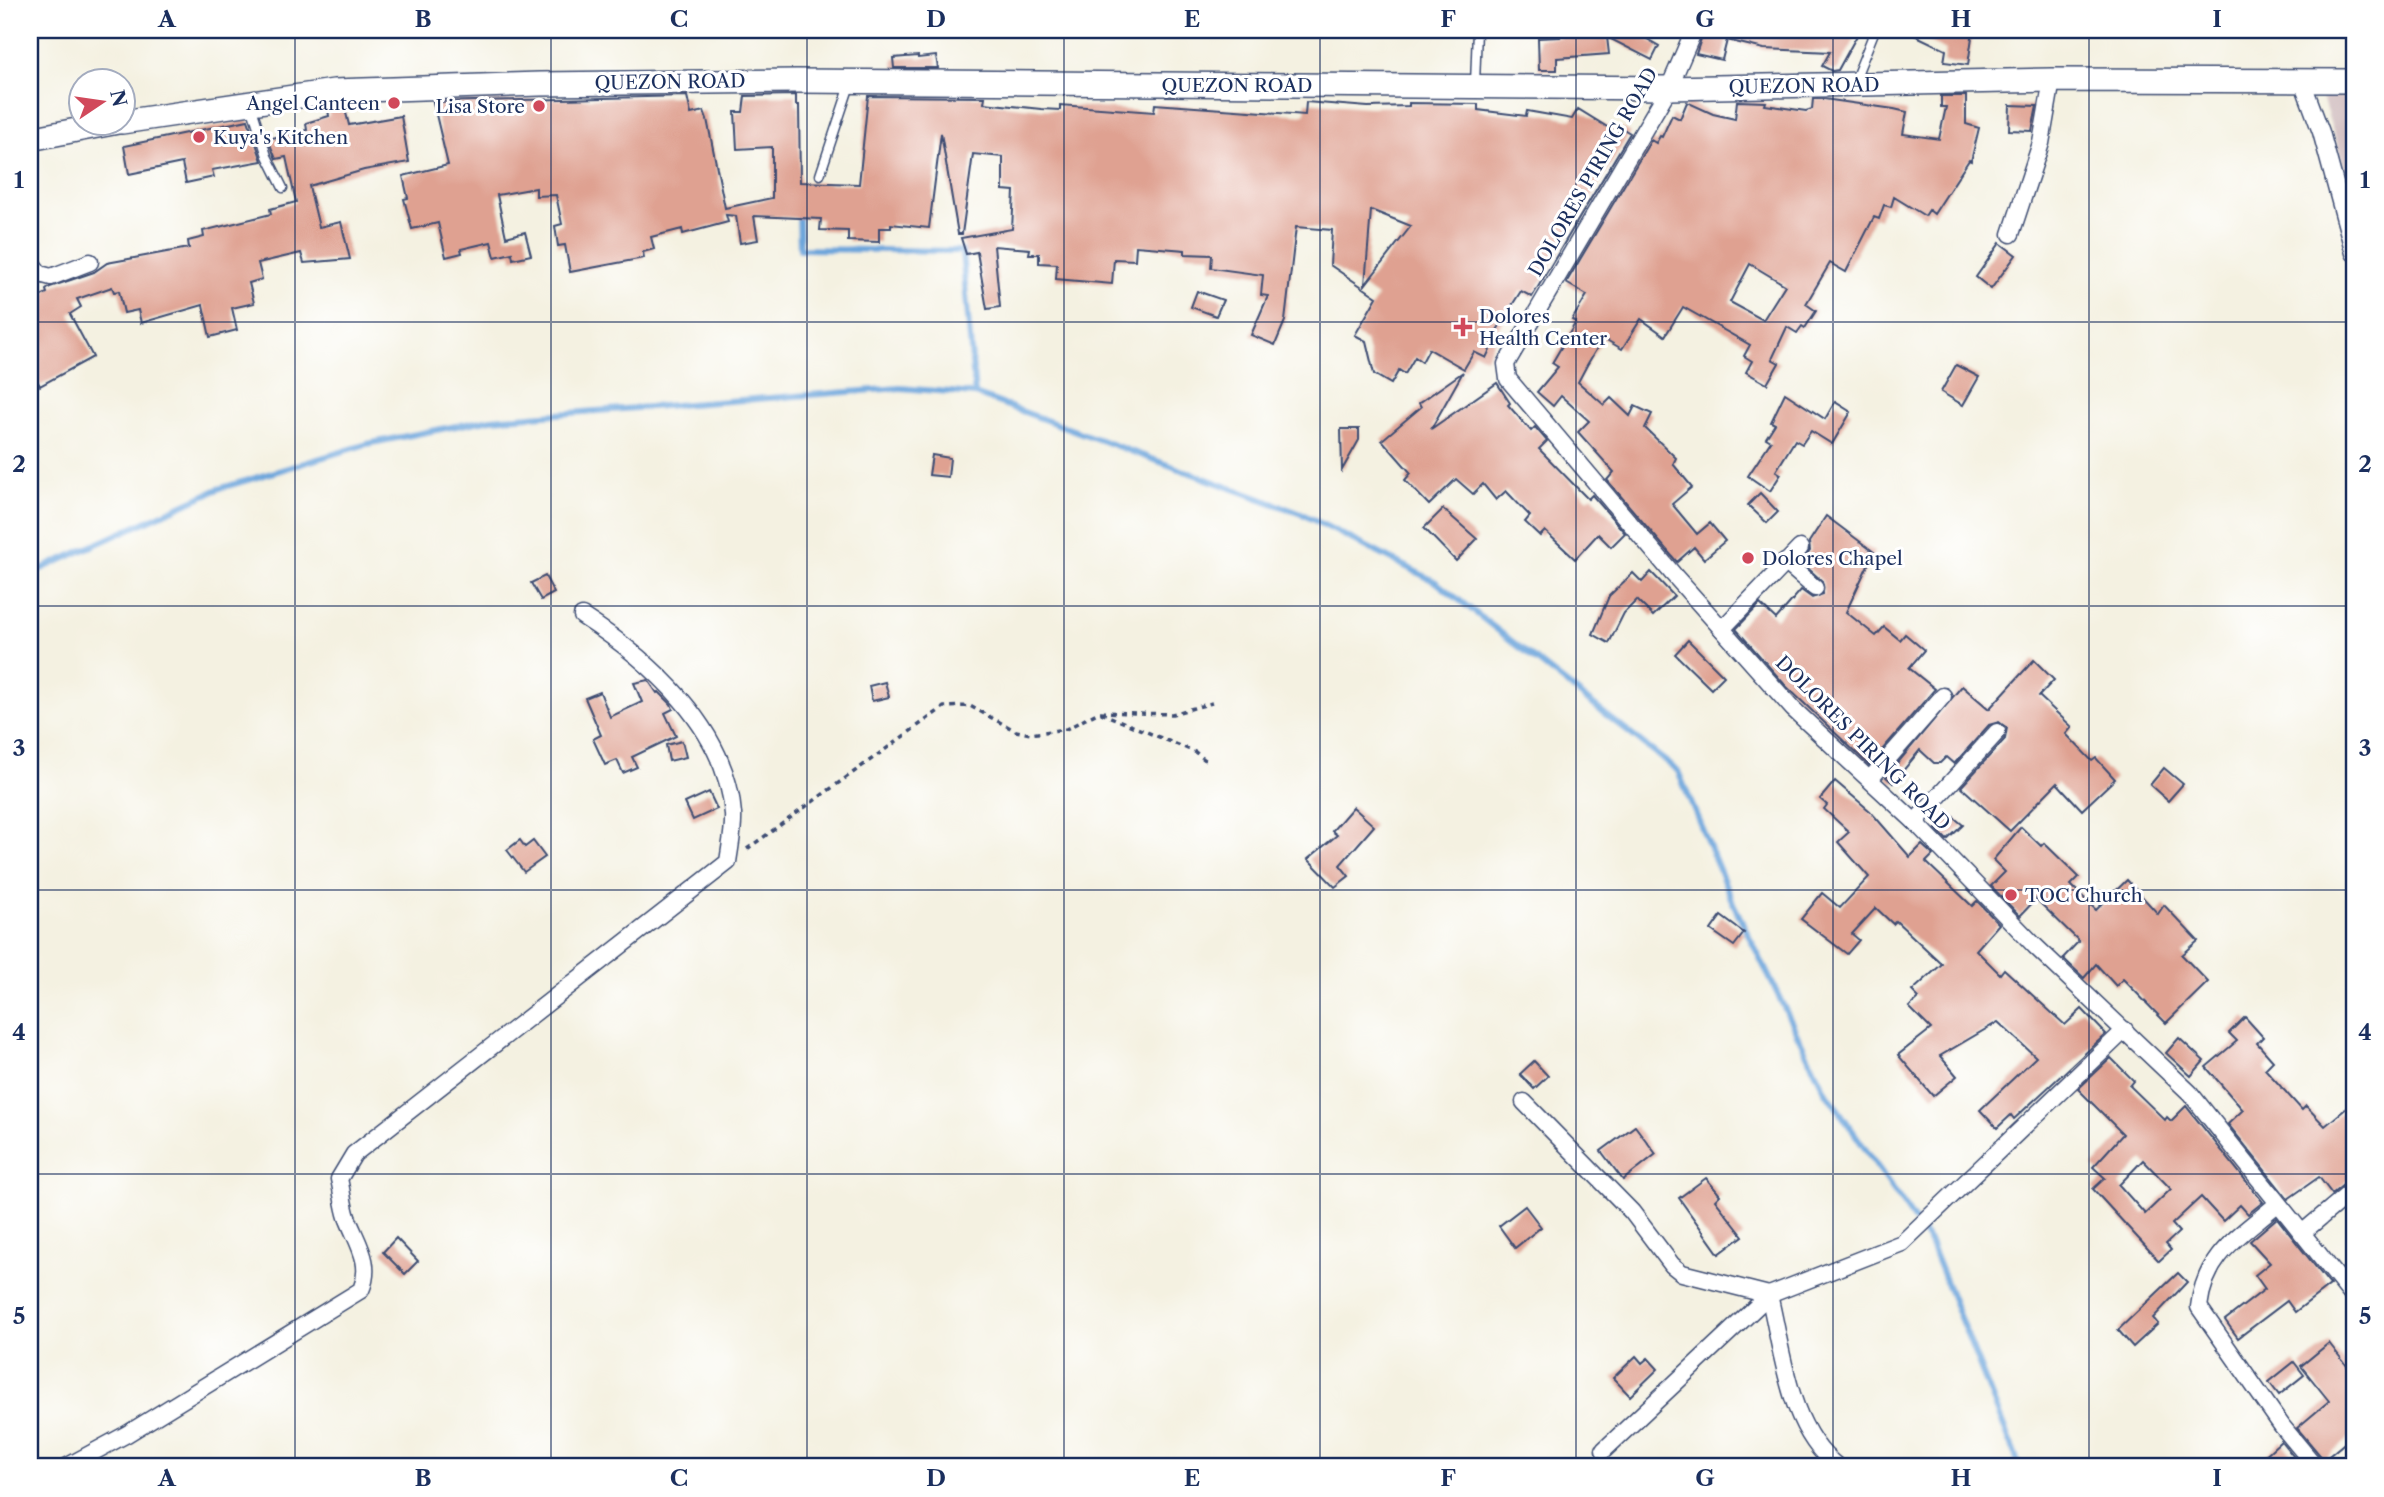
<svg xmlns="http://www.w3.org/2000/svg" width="2384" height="1497" viewBox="0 0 2384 1497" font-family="'Libre Caslon Text',serif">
  <rect width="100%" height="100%" fill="#fff"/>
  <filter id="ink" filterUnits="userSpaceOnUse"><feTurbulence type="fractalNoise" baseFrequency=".0143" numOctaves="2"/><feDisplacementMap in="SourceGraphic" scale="14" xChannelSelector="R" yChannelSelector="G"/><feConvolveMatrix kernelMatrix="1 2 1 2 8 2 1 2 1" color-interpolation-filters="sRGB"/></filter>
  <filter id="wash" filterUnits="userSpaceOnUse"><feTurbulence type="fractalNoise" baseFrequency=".00686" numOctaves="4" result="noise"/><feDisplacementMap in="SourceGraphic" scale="28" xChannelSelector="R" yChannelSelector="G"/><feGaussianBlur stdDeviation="1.57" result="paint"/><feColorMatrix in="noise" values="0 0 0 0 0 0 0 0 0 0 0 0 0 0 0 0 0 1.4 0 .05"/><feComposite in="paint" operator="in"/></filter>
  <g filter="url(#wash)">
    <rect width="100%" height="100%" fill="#f4f1e1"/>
    <path fill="#d2bfc1" d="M2354,93V198L2321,94Z"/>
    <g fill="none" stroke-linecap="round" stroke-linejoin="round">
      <g stroke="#6ca5db" stroke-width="6">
        <path d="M799,211L800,249L962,251L975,394"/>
        <path d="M30,574L218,489L367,444L491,419L900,388L975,394L1302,514L1436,582L1678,771L1733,903L1824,1089L1930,1243L2020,1467"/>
      </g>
    </g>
    <g id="blocks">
      <g fill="#dfa191" fill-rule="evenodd">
        <path d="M1595,30H1652L1647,39L1659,46L1652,60L1607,37L1609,54L1557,58V70H1539L1538,38L1560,37L1559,34Z"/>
        <path d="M1704,30H1860L1838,70L1832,71L1822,66L1830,52L1764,49L1727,40L1722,60L1696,54Z"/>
        <path d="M1904,30H1973L1968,65L1944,62L1946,50Z"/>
        <path d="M918,56V58L936,56L938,68H894L893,58Z"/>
        <path d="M796,95V105H799L800,182L859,184L868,96L985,97L984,103L1041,109L1060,110V105L1154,112L1155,104L1305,115L1306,102L1368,107L1409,106V103L1478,104V110L1526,116L1527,111L1572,119L1578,109L1617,133L1620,127L1630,133L1532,297L1521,291L1514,302L1496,332L1498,333L1486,358L1474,352L1464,369L1429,349L1422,362L1415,357L1405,374L1399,370L1391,384L1374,374L1366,341L1355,335L1377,297L1330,265L1332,230L1296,227L1285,321L1275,345L1251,335L1268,296L1261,295L1263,275L1211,268L1212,255L1185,254V250L1136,246L1135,260L1114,259L1112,284L1056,279L1057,264L1039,263V254H1029L1030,249L994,246L1000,307L987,309L977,252L966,254L961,238L1012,229L1014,191L1003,190V157L973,154L962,234H958L941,133L929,228L891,224V228H879V242L848,241V231L820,230L821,219L754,216L758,240L740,243L736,216L726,215L728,222L683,234L682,229L651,237L654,249L643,252L644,258L570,272L565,245L558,246L555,226L562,224L556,195L536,196V188L497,195L506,237L525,232L531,255L513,259L512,253L495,257L491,242L461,249L462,253L446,257L438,223L412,229L404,199L408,198L403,176L448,165L433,102L687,96L691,114L704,111L707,119L725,208L772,198V147L737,149L735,112H743L745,96ZM1371,210L1411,226L1365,285Z"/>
        <path d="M1941,96H1966V124L1979,128L1971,161L1969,160L1934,214L1929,210L1925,216L1894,197L1891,207L1884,205L1879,219L1874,217L1846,272L1830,263L1806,304L1816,311L1805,328L1802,326L1797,333L1787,327L1772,359L1779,363L1767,384L1746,372L1752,361L1744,356L1750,345L1683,307L1665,336L1641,319L1622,349L1603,338L1587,365L1578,382L1604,405L1611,398L1630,416L1635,406L1652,414L1645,428L1676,458L1673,464L1692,487L1672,504L1697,534L1710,523L1725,541L1704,559L1694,547L1677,562L1607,480L1614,472L1578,432L1589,421L1561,396L1553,406L1537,392L1558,367L1552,363L1576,322L1572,320L1587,295L1566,283L1651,140L1656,143L1660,136L1662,137L1672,115L1680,119L1687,102L1713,114L1735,119L1737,101L1766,102L1765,105L1806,111L1812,109L1813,99H1824L1894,109L1907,112L1903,134L1939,139L1946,107H1941ZM1750,264L1785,285L1763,320L1730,302Z"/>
        <path d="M344,105L349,125L401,116L409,162L364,170L309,186L319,227L341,222L350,259L304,263L301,253L258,263L262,279L249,283L254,303L232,308L237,330L210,337L203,305L141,323L138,310L124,313L119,291L114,292L112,287L77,299L81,307L70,314L93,357L40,386L30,367V302L47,293L46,290L50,287L94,272L107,263L189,248L188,241L204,237L203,231L271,214L270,209L296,202L286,157L276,159L268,139L307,130L306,123L329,116L328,109Z"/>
        <path d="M2010,105L2037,106L2032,131L2009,130Z"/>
        <path d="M248,120L262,161L212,170L214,177L186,183L182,163L129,174L124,146Z"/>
        <path d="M2000,243L2016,255L1991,289L1976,277Z"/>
        <path d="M1197,291L1223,300L1216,316L1191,307Z"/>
        <path d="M1956,365L1979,377L1963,405L1941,392Z"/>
        <path d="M1463,372L1431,429L1497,383L1510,403L1508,405L1531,431L1535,427L1547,441L1539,449L1588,499L1592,495L1625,533L1611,547L1598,534L1575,559L1545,531L1540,536L1525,522L1530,516L1506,491L1496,500L1483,484L1473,494L1456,479L1429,505L1405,480L1411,473L1382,440L1421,407L1419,403Z"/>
        <path d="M1785,393L1825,419L1835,402L1851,412L1832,444L1811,431L1802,444L1795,440L1776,471L1781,474L1770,491L1748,476L1771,441L1766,438L1775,424L1771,422Z"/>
        <path d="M1341,429H1359V440L1342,470Z"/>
        <path d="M932,455L950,458L948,477L929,475Z"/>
        <path d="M1760,493L1778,512L1767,523L1748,505Z"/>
        <path d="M1443,509L1477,539L1456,561L1424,528Z"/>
        <path d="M1826,516L1874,552L1846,612L1876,636L1884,627L1900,640L1905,634L1924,650L1909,668L1935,689L1869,765L1786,686L1736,629L1760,604L1776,619L1801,590L1812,598L1823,594L1822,581L1801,562L1810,551L1809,542Z"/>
        <path d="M1651,572L1674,596L1653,616L1637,600L1624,613L1609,643L1593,634L1609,596L1633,573L1642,582Z"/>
        <path d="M545,576L554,593L541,600L531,583Z"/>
        <path d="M1688,640L1724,676L1711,689L1675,654Z"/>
        <path d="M2034,660L2054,680L2039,696L2072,727L2066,734L2092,761L2096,758L2115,779L2082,810L2057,783L2010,831L1961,787L2005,739L2007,728L1999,722L1989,725L1954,764L1946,757L1940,763H1934L1920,750L1893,783L1886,777L1962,686L1989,709Z"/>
        <path d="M648,680L657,693L659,692L671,704L673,709L665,713L676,736L632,757L637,767L623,773L617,760L605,765L593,739L601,735L585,698L600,692L610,717L642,702L634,683Z"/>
        <path d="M885,682L889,697L872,701L869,686Z"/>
        <path d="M682,741L686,757L669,761L666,745Z"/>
        <path d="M2164,768L2183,784L2168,801L2150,785Z"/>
        <path d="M1835,781L1870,811L1910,857L1922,845L1933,855L1926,862L1972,906L1977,901L1999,924L1976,950L2000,974L2004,969L2065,1025L2082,1009L2106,1034L2014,1119L2011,1115L1997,1128L1980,1110L2036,1057L1998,1022L1940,1056L1957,1076L1933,1096L1898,1055L1931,1029L1909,1007L1919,998L1912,991L1942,964L1896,921L1893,924L1876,908L1852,934L1859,940L1847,954L1801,919L1822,893L1840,908L1869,877L1838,842L1849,832L1824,809L1827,805L1820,799Z"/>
        <path d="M709,792L717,809L693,820L685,803Z"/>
        <path d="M1353,807L1374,826L1340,865L1349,876L1335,887L1308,859L1337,835L1332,831Z"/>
        <path d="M1951,815L1963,825L1947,840L1936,829Z"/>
        <path d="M2021,827L2041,846L2044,843L2079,877L2071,885L2096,910L2127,880L2158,914L2164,905L2198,941L2182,955L2208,982L2166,1023L2123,979L2116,986L2096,964L2084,978L2063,958L2079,941L2036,899L2020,916L1991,886L2005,872L1993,860Z"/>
        <path d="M520,840L525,847L533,841L545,857L524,872L507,850Z"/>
        <path d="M1721,916L1744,933L1734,946L1711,930Z"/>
        <path d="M2245,1017L2263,1037L2257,1043L2273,1061L2265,1069L2302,1110L2306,1106L2325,1126L2354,1102V1176L2332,1194L2319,1177L2288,1199L2228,1124L2243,1110L2206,1067L2237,1041L2229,1033Z"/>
        <path d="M2179,1038L2204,1061L2191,1076L2166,1053Z"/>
        <path d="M2111,1058L2134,1081L2130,1086L2165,1120L2167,1117L2171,1121L2186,1106L2263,1202L2248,1214L2240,1205L2223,1221L2201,1197L2172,1224L2179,1232L2166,1244L2171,1250L2159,1261L2093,1189L2105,1178L2093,1167L2123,1134L2078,1089ZM2143,1160L2171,1189L2145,1214L2119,1185Z"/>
        <path d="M1534,1061L1548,1076L1534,1089L1520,1074Z"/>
        <path d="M1635,1126L1656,1154L1623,1180L1601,1151Z"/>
        <path d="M1706,1178L1720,1195L1715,1200L1743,1236L1719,1254L1679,1198Z"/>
        <path d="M1525,1206L1541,1227L1515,1248L1499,1226Z"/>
        <path d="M2277,1218L2330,1285L2295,1312L2287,1301L2238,1338L2225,1320L2265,1289L2255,1275L2270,1263L2250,1241Z"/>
        <path d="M396,1238L418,1261L405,1274L383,1252Z"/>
        <path d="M2178,1273L2187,1282L2153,1318L2158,1324L2133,1347L2118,1330Z"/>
        <path d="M2329,1343L2354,1375V1435L2324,1460L2297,1428L2329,1401L2301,1366Z"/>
        <path d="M1636,1356L1642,1363L1648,1358L1658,1369L1630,1396L1613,1378Z"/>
        <path d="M2294,1362L2304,1375L2279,1395L2269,1382Z"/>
        <path d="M2281,1441L2297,1461L2290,1467H2252Z"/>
      </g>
    </g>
  </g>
  <g filter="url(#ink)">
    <use href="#blocks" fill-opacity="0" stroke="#3c4c72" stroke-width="2"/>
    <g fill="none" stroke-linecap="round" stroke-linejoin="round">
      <g stroke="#3c4c72" stroke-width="11">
        <g id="lane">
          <path d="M1854,82L1875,30"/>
          <path d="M1475,84L1477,30"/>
          <path d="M251,105L267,156L283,188"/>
          <path d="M820,175L850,85"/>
        </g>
      </g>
      <g stroke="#3c4c72" stroke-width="19">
        <g id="street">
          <path d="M1694,30L1669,88L1506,364L1508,379L1673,574L1793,709L1915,822L2035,946L2190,1093L2354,1298"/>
          <path d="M2302,81L2321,132L2354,253"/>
          <path d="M2011,234L2041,143L2052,80"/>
          <path d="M30,261L40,274L51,277L90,262"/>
          <path d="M1785,562L1815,588"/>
          <path d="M1722,629L1800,548"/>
          <path d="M1870,779L1943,696"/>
          <path d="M1915,822L1997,732"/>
          <path d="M1524,1102L1632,1212L1672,1265L1682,1273L1769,1295C1783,1352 1788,1429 1838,1467"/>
          <path d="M2277,1204C2239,1237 2205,1254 2199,1307L2282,1426L2316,1467"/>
          <path d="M2302,1233L2354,1189"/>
          <path d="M1604,1450L1769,1295L1902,1243L2125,1030"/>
          <path d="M66,1467L127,1434L361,1290C373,1263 357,1243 347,1217C343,1205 342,1191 339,1179L354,1154L728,862C730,847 734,829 733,814C727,728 650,660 582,616"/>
        </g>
      </g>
      <g stroke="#3c4c72" stroke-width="26">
        <g id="secondary">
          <path d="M122,122L334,91L540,84L797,81L1669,88L2052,80L2354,81"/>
          <path d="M30,139L118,122"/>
        </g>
      </g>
      <g stroke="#3c4c72" stroke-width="3.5" stroke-dasharray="5 5" stroke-linecap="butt">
        <path d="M1101,713L1195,752L1209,763"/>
        <path d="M747,849L944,707L970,706L1016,731L1030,734L1066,729L1099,712L1172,714L1212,703"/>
      </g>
      <use href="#lane" stroke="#fff" stroke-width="8"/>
      <use href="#street" stroke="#fff" stroke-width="16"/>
      <use href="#secondary" stroke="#fff" stroke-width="23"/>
    </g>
  </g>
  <path fill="none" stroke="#1b2f5e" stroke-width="2" stroke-opacity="0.55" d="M295,30V1467M551,30V1467M807,30V1467M1064,30V1467M1320,30V1467M1576,30V1467M1833,30V1467M2089,30V1467M30,322H2354M30,606H2354M30,890H2354M30,1174H2354"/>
  <g fill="#d1495b" stroke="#fff" stroke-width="2.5">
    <circle cx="394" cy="103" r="7"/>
    <circle cx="539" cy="106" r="7"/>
    <circle cx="199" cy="137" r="7"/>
    <path d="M1459.5 316.5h7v7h7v7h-7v7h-7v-7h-7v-7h7z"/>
    <circle cx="1748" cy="558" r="7"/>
    <circle cx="2011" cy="895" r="7"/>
  </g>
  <g text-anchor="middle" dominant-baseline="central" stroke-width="6" stroke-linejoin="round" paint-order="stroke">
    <g font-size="19" fill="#1b2f5e" stroke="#fff">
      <text transform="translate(670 82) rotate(-1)">QUEZON ROAD</text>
      <text x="1237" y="85">QUEZON ROAD</text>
      <text transform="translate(1804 86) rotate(-1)">QUEZON ROAD</text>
      <text transform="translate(1593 172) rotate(-60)">DOLORES PIRING ROAD</text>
      <text transform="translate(1863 743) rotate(45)">DOLORES PIRING ROAD</text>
    </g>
    <g font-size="19" fill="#1b2f5e" stroke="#fff" text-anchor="start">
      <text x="380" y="103" text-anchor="end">Angel Canteen</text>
      <text x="525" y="106" text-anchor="end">Lisa Store</text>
      <text x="213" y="137">Kuya's Kitchen</text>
      <text x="1479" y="316">Dolores<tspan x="1479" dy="22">Health Center</tspan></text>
      <text x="1762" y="558">Dolores Chapel</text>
      <text x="2025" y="895">TOC Church</text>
    </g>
  </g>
  <rect width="2384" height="1497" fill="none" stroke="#fff" stroke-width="77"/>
  <g transform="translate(102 102) rotate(77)"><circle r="33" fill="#ffffff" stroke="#a4acbf" stroke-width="2"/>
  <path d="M0-5L12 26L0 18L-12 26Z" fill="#d1495b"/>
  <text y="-10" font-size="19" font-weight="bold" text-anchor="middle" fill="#1b2f5e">N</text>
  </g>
  <rect x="38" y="38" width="2308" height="1420" fill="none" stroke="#1b2f5e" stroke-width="2.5"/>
  <g font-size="23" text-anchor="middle" font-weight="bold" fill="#1b2f5e">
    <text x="167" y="27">A</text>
    <text x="423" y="27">B</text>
    <text x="679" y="27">C</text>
    <text x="936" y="27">D</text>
    <text x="1192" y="27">E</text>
    <text x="1448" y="27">F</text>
    <text x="1705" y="27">G</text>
    <text x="1961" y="27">H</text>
    <text x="2217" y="27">I</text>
    <text x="19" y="188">1</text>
    <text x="2365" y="188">1</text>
    <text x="19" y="472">2</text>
    <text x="2365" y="472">2</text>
    <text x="19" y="756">3</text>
    <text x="2365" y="756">3</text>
    <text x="19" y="1040">4</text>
    <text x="2365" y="1040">4</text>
    <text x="19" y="1324">5</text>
    <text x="2365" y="1324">5</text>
    <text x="167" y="1486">A</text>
    <text x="423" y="1486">B</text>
    <text x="679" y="1486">C</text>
    <text x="936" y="1486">D</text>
    <text x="1192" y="1486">E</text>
    <text x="1448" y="1486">F</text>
    <text x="1705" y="1486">G</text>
    <text x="1961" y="1486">H</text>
    <text x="2217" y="1486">I</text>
  </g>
</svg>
